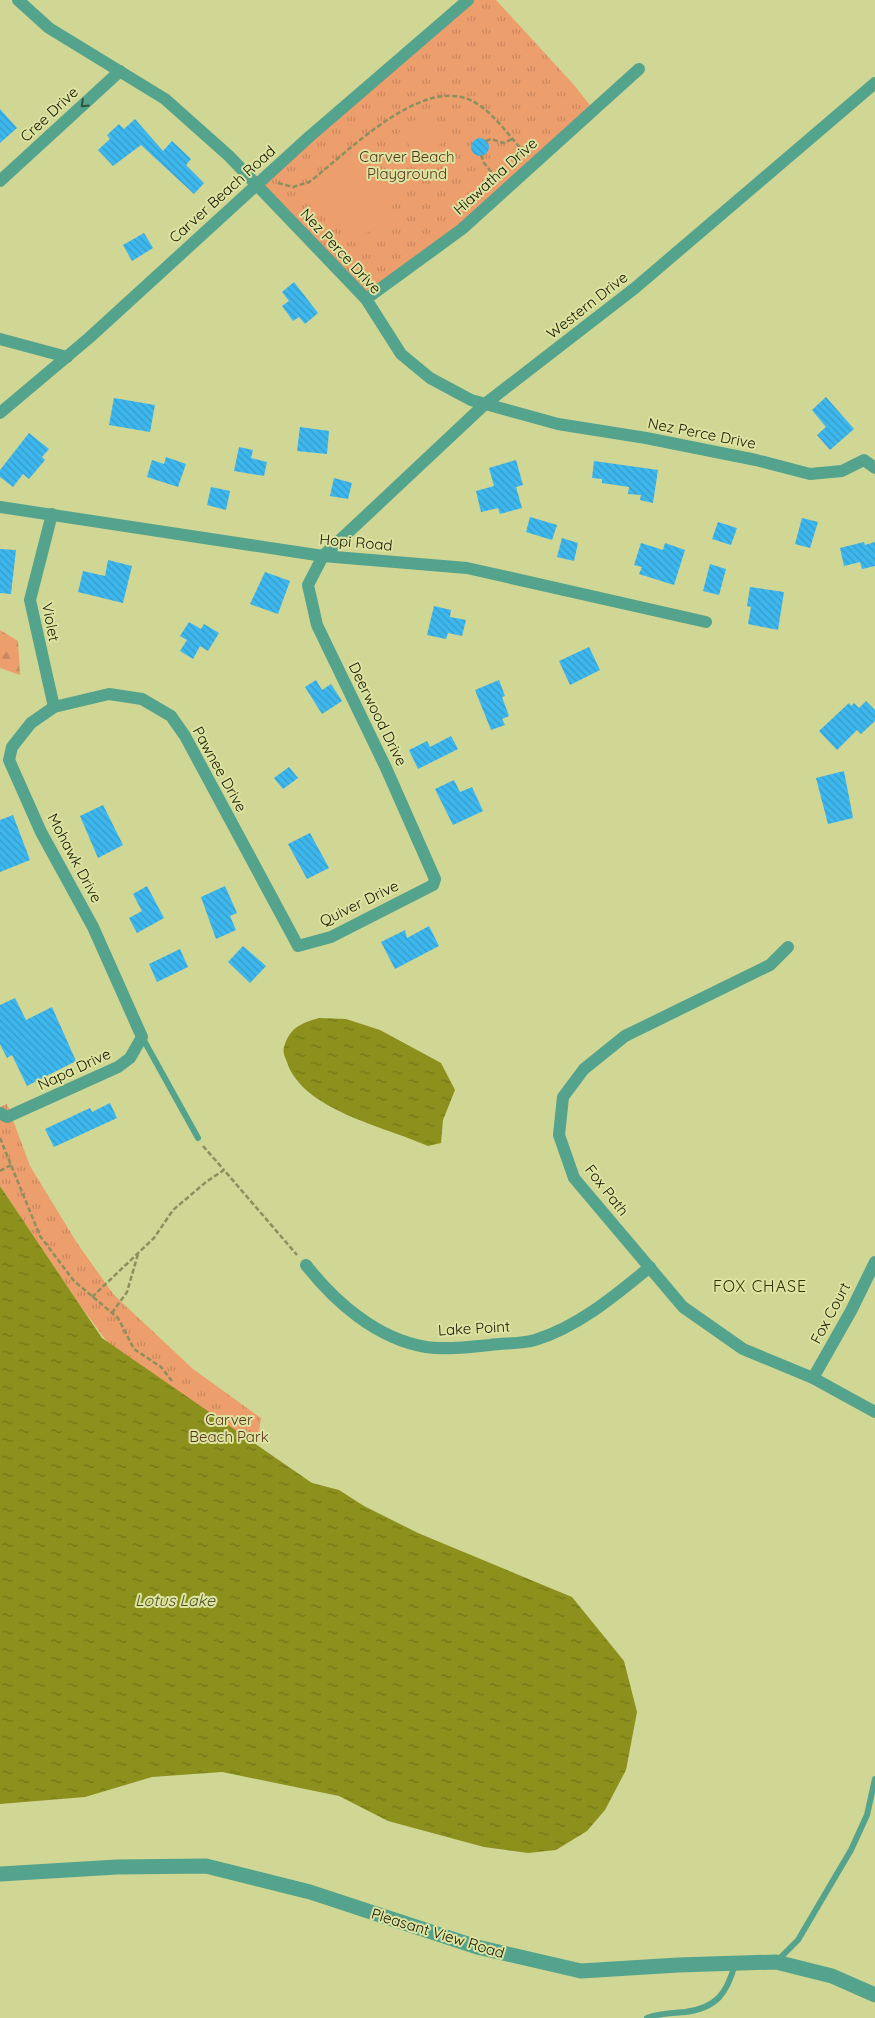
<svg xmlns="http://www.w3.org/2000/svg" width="875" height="2018" viewBox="0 0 875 2018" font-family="Quicksand,sans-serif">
  <defs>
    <pattern id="grass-tufts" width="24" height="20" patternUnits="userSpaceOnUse" patternTransform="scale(1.25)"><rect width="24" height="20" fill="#ed9e6d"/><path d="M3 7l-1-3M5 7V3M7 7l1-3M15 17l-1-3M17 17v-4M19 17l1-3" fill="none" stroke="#ca875d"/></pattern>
    <pattern id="forest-firs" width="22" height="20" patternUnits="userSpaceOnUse" patternTransform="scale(1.25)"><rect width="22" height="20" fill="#ed9e6d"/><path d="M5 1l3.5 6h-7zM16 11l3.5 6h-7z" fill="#ca875d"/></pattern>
    <pattern id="water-ripples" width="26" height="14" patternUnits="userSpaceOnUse" patternTransform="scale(1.25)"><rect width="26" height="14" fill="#8c911d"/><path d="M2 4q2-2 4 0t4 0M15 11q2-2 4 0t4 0" fill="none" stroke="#717517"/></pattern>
    <pattern id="building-back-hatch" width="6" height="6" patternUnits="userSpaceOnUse" patternTransform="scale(1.25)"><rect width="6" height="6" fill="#3db7ed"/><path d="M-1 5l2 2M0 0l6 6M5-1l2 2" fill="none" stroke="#359cc9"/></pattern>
  </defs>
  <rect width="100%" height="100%" fill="#d0d694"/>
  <g fill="url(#grass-tufts)">
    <path d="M467,0H496L574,85L593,109L462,229L366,299L257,184Z"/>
    <path d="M7,1104L30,1166L77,1243L114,1295L193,1369L261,1418L259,1431L248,1456L116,1354L80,1305L0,1186V1107Z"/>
  </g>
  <path fill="url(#forest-firs)" d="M0,630L18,641L20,675L0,668Z"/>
  <g fill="#ed9e6d">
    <path d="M426,111L449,137L422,159L398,133Z"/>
    <path d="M360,152C368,161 381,170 387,180C406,212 378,235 348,237L310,198L312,186Z"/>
  </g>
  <g fill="url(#water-ripples)">
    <path d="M319,1018L346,1019L380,1030L441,1063L455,1090L443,1120L441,1143L428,1146C386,1127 302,1110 287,1062C284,1055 282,1051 285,1044C291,1027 302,1023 319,1018Z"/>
    <path d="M0,1186L102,1338L312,1483L339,1490L364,1506L418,1533L572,1597L624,1661L637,1712L626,1770L605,1810L587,1831L556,1850L528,1853L484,1847L388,1821L339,1796L222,1772L152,1777L85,1797L0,1804Z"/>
  </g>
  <g fill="url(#building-back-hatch)">
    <path d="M0,109L17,128L0,143Z"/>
    <path d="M135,119L163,151L172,141L191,159L186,165L204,183L194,194L141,145L113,166L98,150L110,139L107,135L119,124L124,129Z"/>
    <circle cx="480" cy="147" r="9"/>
    <path d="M144,233L153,248L132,261L123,245Z"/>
    <path d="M294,282L318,313L305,324L299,317L293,321L282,306L289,301L282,292Z"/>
    <path d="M826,397L854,429L830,450L817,435L826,427L812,410Z"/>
    <path d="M114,398L155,405L150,432L109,425Z"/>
    <path d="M300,427L329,431L327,454L297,451Z"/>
    <path d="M29,433L49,449L42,457L45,460L29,479L23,474L13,487L0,477V470Z"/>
    <path d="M239,447L253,450L251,458L267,462L264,476L234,471Z"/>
    <path d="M166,457L186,464L178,487L147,477L152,460L164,464Z"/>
    <path d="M516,460L523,485L516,487L522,508L500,514L498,508L481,512L476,491L494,486L489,468Z"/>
    <path d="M594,461L658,470L653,503L640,500L641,495L628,494L629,487L602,483V479L592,478Z"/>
    <path d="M334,478L352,483L348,499L330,496Z"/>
    <path d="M211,487L230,491L226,510L207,505Z"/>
    <path d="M530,517L557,525L552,540L526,532Z"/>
    <path d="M802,518L818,522L810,548L795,544Z"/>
    <path d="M718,522L737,528L731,545L712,539Z"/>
    <path d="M562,538L578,543L574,561L557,557Z"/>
    <path d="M864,542L865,545L875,542V566L862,569L860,562L844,566L840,548Z"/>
    <path d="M641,543L663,550L665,543L685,550L674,585L639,574L642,567L634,565Z"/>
    <path d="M0,549L16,550L11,594L0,593Z"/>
    <path d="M108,560L132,566L123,603L78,592L83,571L105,576Z"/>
    <path d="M710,564L726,569L719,595L703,591Z"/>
    <path d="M265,572L290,581L278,614L250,604Z"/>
    <path d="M750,587L784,592L778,630L748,624L751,607L747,606Z"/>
    <path d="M434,606L451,610L450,617L466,620L462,636L448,633L446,639L427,635Z"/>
    <path d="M189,622L201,629L204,624L219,633L208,651L200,646L193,659L180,651L187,640L180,636Z"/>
    <path d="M589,647L600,670L570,685L559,661Z"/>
    <path d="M316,680L322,690L331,684L342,701L322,714L305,687Z"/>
    <path d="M499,680L505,696L502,697L509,716L502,719L505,725L491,730L475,690Z"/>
    <path d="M866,701L875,710V721L861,734L857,730L837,750L819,731L849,703L851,706L854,703L859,708Z"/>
    <path d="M451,736L458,749L418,769L409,750L427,741L430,747Z"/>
    <path d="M289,767L298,778L283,789L274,778Z"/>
    <path d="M844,771L853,818L828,824L816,778Z"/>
    <path d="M454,780L460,792L472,787L483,811L453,825L435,789Z"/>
    <path d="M103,805L123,845L98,858L80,816Z"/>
    <path d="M13,815L30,860L0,872V820Z"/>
    <path d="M310,833L329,868L307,879L288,844Z"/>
    <path d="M147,886L164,918L137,933L129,918L142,911L133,894Z"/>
    <path d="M225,886L237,913L230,916L236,930L216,939L201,897Z"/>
    <path d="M429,926L439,946L395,969L381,942L405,930L407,938Z"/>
    <path d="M243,946L266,966L250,983L228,962Z"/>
    <path d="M180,949L188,967L157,982L149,964Z"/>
    <path d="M15,998L26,1020L52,1007L76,1061L27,1086L12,1055L7,1058L0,1044V1005Z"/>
    <path d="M110,1103L117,1118L54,1147L45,1129L90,1108L92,1112Z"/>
  </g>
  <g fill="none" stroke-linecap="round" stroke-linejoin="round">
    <g stroke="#8b905e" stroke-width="2.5" stroke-dasharray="5 2.5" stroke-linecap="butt">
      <path d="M486,141L491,139L504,143L512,139"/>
      <path d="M481,155L484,163L492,173"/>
      <path d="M278,183L293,187L309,182C348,153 427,68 479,105C497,117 511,139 526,154"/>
      <path d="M0,1138L40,1236L74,1281L118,1318L134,1349L161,1367L172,1381"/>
      <path d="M203,1146L224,1170"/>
      <path d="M0,1171L11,1165"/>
      <path d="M92,1297L154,1238L173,1210L206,1182L224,1170L297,1255"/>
      <path d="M112,1313L127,1292L138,1254"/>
    </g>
    <g stroke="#54a38c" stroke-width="6">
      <path d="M142,1037L198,1138"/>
      <path d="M777,1961L798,1940L851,1850L867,1815L875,1779"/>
      <path d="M647,2018C659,2013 672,2013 685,2012C717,2008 727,1993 735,1964"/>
    </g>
    <g stroke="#54a38c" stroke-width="12">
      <path d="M18,0L49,28L165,99L229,156L366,299L401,354L430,378L471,400L558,424L646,438L756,460L810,474L842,471L864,460L875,468"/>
      <path d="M0,181L120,71"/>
      <path d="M366,299L462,229L639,69"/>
      <path d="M0,339L67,357"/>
      <path d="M0,413L89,338L309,137L468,0"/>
      <path d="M0,507L323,556L467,568L706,622"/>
      <path d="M52,514L30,600L54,707"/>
      <path d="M788,947L770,965L625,1036L584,1069L563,1097L559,1135L574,1178L683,1307L743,1349L813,1378L875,1412"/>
      <path d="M0,1113L7,1117L118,1067L130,1058L142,1037L93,927L41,832L9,760L12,747L31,723L54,707L109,694L142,699L171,716L185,736L298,946L331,937L433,885L435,879L386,768L317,625L308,585L323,556L485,404L635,288L875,83"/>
      <path d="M306,1265C335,1302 377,1339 426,1347C445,1350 470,1347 490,1345C504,1343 521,1344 535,1340C578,1327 616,1295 650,1267"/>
      <path d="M813,1378L851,1311L875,1262"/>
    </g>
    <path stroke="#54a38c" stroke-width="15" d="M0,1874L117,1867L206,1866L310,1892L477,1947L581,1971L678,1965L776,1962L832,1976L875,1995"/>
  </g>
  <defs><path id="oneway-chevron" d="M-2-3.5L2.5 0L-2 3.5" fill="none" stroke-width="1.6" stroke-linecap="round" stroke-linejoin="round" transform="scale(1.25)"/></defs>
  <use stroke="#31553f" href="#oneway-chevron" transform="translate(84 104) rotate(137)"/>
  <g text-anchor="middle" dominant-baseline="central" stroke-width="4" stroke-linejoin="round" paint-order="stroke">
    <g font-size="15" fill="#141500" stroke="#dde4a1">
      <text transform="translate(49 114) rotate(-43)">Cree Drive</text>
      <text transform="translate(495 176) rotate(-42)">Hiawatha Drive</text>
      <text transform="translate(222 194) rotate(-42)">Carver Beach Road</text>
      <text transform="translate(341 251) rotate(47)">Nez Perce Drive</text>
      <text transform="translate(587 305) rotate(-38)">Western Drive</text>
      <text transform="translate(702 433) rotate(11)">Nez Perce Drive</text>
      <text transform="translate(356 542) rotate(5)">Hopi Road</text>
      <text transform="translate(51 622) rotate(79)">Violet</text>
      <text transform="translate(378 714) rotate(64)">Deerwood Drive</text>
      <text transform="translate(220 769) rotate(61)">Pawnee Drive</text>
      <text transform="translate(75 858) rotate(62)">Mohawk Drive</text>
      <text transform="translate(359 903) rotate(-26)">Quiver Drive</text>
      <text transform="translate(74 1069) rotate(-25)">Napa Drive</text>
      <text transform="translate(607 1190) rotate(52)">Fox Path</text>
      <text transform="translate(830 1313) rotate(-62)">Fox Court</text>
      <text transform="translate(474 1328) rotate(-3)">Lake Point</text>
      <text transform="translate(438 1933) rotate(17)">Pleasant View Road</text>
    </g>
    <g font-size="15" fill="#56321a" stroke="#dde4a1">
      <text x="407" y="156">Carver Beach<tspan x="407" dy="17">Playground</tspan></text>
      <text x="229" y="1419">Carver<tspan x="229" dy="17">Beach Park</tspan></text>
    </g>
    <g font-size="16" letter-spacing="1" fill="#2e3100" stroke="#dde4a1">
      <text x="760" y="1286">FOX CHASE</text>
    </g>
    <g font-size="16" font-style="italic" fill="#4d5025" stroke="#dde4a1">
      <text x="175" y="1600">Lotus Lake</text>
    </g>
  </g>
</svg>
